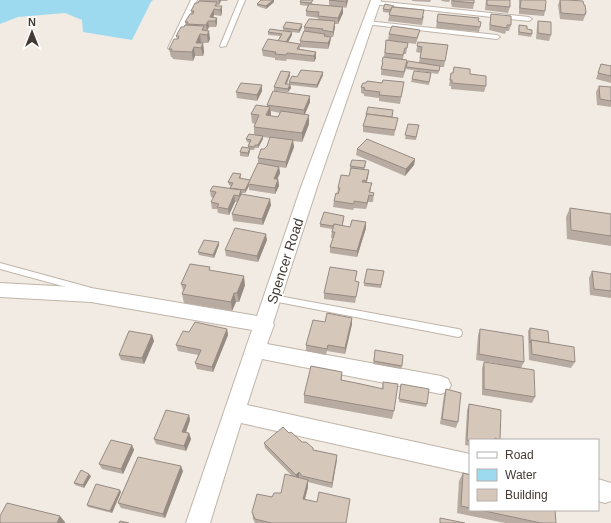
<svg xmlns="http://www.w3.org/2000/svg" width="611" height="523" font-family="Arial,sans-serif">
  <rect width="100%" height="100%" fill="#f1ebe3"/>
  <polygon fill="#9edaef" points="0,0 153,0 151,2 132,40 83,32 82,20 65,13 18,17 0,24"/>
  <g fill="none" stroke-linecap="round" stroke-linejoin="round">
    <defs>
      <g id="service">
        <polygon points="191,0 197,0 174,48 169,49 168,48"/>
        <polygon points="239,0 245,0 226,46 221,47 220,46"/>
        <polygon points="375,1 529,17 532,19 529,21 373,4 372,3"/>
        <polygon points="367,21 497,35 500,37 497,39 365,24 364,23"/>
        <polygon points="0,263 88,287 91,288 92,290 91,292 88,293 0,269"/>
        <polygon points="273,295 458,329 461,330 462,333 461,336 458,337 273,301 270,300 269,298 270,296"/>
      </g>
      <g id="minor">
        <polygon points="371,0 381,0 317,187 273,323 274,325 267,344 441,376 448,379 451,385 448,391 441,394 262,359 247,405 470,454 470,474 241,423 210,523 186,523 252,330 91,302 0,297 0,283 91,288 257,316 301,187"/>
        <polygon points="598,479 611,483 611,501 605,503 598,501"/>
      </g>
    </defs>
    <use href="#service" stroke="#c0b4a9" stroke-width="2"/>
    <use href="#minor" stroke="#c0b4a9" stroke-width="2"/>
    <use href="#service" fill="#fff" fill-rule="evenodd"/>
    <use href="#minor" fill="#fff" fill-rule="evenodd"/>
  </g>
  <g fill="#b8aba1" fill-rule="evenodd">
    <polygon points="199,0 228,0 227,1 221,1 219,5 217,5 217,6 222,12 221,16 214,15 213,17 217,18 217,23 216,27 209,27 207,31 210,39 208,43 201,43 203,43 204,52 203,56 195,56 193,61 173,59 172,57 171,57 169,49 177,39 176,36 186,25 185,22 192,14 191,11 198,3"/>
    <polygon points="329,0 348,0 346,8 343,7 343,13 338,24 335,24 335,27 333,37 331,37 330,43 328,49 300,47 300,41 304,32 304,27 318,19 318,18 306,16 306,11 308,6 300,5 300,2 313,3 312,4 329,6"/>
    <polygon points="412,0 431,0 430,2 412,1"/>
    <polygon points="442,0 450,0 449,2 441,1"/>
    <polygon points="451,0 474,0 474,3 473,9 452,7 451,3"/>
    <polygon points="486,0 510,0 510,7 508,13 485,10"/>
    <polygon points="519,0 545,0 545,11 544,16 519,14"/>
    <polygon points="560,0 568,0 584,5 586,13 583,21 560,19 558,5"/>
    <polygon points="274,2 266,9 257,6 257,4"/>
    <polygon points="394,6 394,7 424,16 422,25 388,21 390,13 383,12 383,9"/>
    <polygon points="438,14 478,21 480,27 479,32 436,28"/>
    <polygon points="491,14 511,25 509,31 506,31 505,34 489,30"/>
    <polygon points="538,21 551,35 549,41 536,39 537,27"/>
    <polygon points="519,25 532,34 531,37 518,35"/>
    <polygon points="302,27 299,33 292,32 292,35 288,42 300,44 300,49 316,52 316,58 314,62 287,59 286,61 275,60 275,58 263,56 262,50 278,41 280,36 268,35 268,32 283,30 283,28"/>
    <polygon points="420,30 416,44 408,43 406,54 404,54 403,59 407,64 419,62 421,53 416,52 418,42 448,45 444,67 440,67 438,74 406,69 403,78 381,75 382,62 384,57 386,40 388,40 389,34"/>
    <polygon points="601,64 611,66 611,83 596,79"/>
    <polygon points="454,67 470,74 486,86 484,92 451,89 451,86 449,86 450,79 451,73 453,73"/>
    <polygon points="290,72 290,75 287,84 289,84 289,82 297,77 323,72 323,75 317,88 290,85 291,88 288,92 274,91 274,87"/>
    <polygon points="431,73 429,85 411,82 412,79"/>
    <polygon points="262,85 262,91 257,101 237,98 236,92"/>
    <polygon points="599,86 611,87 611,107 597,105 596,92"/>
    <polygon points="361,87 403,88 400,104 379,101 379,98 364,96 364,94 361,93"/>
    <path d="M310,96V102L305,114L309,124L302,142L293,141L294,147L286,168L279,167L280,173L277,179H278L279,186L275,194L249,190V186L245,193H242V195L271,205L263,225L233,221L232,214L237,202H235L229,215L218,213L217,209H212L211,202L214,198L211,197L210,191L231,188V186L229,185L228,182L241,174V178L250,181L258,163V158L267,146L270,138L263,137V139L258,148H255L254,150H250V151L248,157L240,156V152L248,148V146L250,143L247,142L246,139L254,135V127L255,124L252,123L251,114L267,106V105ZM271,111L280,113L278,117L271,116Z"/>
    <polygon points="366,115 398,118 394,136 363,132 363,126"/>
    <polygon points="408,124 419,125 416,140 405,139"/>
    <polygon points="357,149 415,159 414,165 405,176 356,155"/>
    <polygon points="366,165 364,170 369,170 367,182 371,189 370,192 374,193 373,202 368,202 366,209 354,208 353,210 333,207 334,201 337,194 338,188 349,176 351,169 350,169 350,166"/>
    <polygon points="570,208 611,214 611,246 567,239 566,217"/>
    <polygon points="344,219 342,226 350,227 366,222 366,228 357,257 330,253 330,247 333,238 331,238 332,229 320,227 320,224"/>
    <polygon points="267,240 258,262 226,256 225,250"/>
    <polygon points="219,245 214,258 199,255 198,252"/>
    <polygon points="211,271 245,285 239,302 236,302 232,311 184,303 182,294 183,291 181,284"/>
    <polygon points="357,271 355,281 359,282 355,303 324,299 324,293"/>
    <polygon points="384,271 381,288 364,286 364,283"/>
    <polygon points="592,271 611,274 611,298 590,295 589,278"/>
    <polygon points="352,318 352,324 345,354 327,351 326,355 306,351 306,345 325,322"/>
    <polygon points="530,328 575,362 571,368 529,360 528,331"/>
    <polygon points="227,329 228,335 213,372 197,369 195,363 198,355 178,351 176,345 189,332"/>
    <polygon points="480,329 524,362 521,368 476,360 478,335"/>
    <polygon points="152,335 154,341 144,364 121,360 119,355"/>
    <polygon points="375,350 402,366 401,369 373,364"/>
    <polygon points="484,362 535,397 532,403 482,395 482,368"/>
    <polygon points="342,372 342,380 382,389 383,382 394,411 392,419 304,403 304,395"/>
    <polygon points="401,384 427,404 426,407 399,402"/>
    <polygon points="446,389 458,422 456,428 440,424 444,395"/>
    <polygon points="469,404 500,440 470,440 470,446 465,445 467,410"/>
    <polygon points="189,415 190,420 186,433 189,433 191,439 186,451 156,444 154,439"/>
    <polygon points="289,433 313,450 337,455 332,488 308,482 308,487 305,499 346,523 255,523 253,519 252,512 272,497 281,493 292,476 265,448 264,443"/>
    <polygon points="132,445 134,450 123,474 102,469 99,464"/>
    <polygon points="183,471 165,518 121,508 118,503"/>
    <polygon points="463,473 470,475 470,510 555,510 556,523 505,523 457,513 459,481"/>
    <polygon points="91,476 84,488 75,485 74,483"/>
    <polygon points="121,492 112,513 88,507 87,505"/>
  </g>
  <g fill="#968b83">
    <polygon points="219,0 221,0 219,5"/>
    <polygon points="273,0 274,0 274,2 266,9 266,6"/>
    <polygon points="347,0 348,0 346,8 346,2"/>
    <polygon points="222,6 222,12 221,16 220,10"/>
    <polygon points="343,7 343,13 338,24 338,18"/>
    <polygon points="214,9 214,15 212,21 210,17"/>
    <polygon points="217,18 217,23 216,27 215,21"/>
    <polygon points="208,21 209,27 207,31 206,25"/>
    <polygon points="335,21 335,27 333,37 333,32"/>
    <polygon points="302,24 302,27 299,33 299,30"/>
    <polygon points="209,31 210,39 208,43 207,35"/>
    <polygon points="292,32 292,35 286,46 286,43"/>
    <polygon points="200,34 201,43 199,48 196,43"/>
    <polygon points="331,37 330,43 328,49 328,43"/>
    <polygon points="203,43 204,52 203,56 201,48"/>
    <polygon points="194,47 195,56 193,61 192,52"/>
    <polygon points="316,52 316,58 314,62 314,56"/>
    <polygon points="290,72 290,75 285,87 285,84"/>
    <polygon points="323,72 323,75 317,88 317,85"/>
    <polygon points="290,84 291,88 288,92 288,89"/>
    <polygon points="262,85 262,91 257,101 257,95"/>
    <polygon points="310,96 310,102 304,116 304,110"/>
    <polygon points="270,107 271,116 267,124 266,115"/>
    <polygon points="309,115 309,124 302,142 302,133"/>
    <polygon points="263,136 263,139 258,148 258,145"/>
    <polygon points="293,140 294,147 286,168 286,162"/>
    <polygon points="250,148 250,151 248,157 248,153"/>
    <polygon points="415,159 414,165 405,176 406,169"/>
    <polygon points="279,167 280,173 275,185 274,179"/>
    <polygon points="369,170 368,177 365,187 366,181"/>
    <polygon points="278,179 279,186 275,194 275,188"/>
    <polygon points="250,180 248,184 249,186 245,193 245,190"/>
    <polygon points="241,190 242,196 239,202 239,196"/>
    <polygon points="234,195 235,202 229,215 228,209"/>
    <polygon points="369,195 368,202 366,209 367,203"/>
    <polygon points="270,199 271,205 263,225 262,219"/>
    <polygon points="366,222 366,228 357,257 357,251"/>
    <polygon points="266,234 267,240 258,262 257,256"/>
    <polygon points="219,242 219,245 214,258 213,255"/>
    <polygon points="244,276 245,285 239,302 237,293"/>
    <polygon points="234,293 236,302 232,311 231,302"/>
    <polygon points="352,318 352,324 345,354 345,348"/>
    <polygon points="227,329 228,335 213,372 212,367"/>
    <polygon points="152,335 154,341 144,364 142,358"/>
    <polygon points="189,415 190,420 184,437 182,432"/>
    <polygon points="189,433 191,439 186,451 184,446"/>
    <polygon points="132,445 134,450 123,474 121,469"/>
    <polygon points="337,455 337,460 332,488 332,483"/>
    <polygon points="181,466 183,471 165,518 163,514"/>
    <polygon points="299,472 299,477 296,480 296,475"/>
    <polygon points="89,474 91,476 84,488 83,485"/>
    <polygon points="308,480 308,487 303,506 303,499"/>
    <polygon points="120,490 121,492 112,513 110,511"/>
    <polygon points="60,516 65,522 65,523 57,523"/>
  </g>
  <g fill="#d6c7bb" stroke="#968b83">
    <polygon points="261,0 273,0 266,6 257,4"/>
    <polygon points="301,0 313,0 311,3 300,2"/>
    <polygon points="329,0 347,0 346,2"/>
    <polygon points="453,0 474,0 474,3 453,1"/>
    <polygon points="487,0 510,0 510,7 487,5"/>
    <polygon points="521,0 545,0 546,1 545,11 520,8"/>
    <polygon points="560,0 568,0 583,1 584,5 585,5 586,13 585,13 585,15 561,13"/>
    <polygon points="199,1 217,2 215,6 222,6 220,10 214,9 210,17 217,18 215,21 208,21 206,25 187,24 188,22 185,22 190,14 193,14 194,11 191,11 195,3 198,3"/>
    <polygon points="309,4 343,7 338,18 318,16 319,12 306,11"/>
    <polygon points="385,4 394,6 393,7 392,7 390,10 383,9"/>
    <polygon points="392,7 424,10 422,19 389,15"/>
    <polygon points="438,14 479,18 478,21 481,22 480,27 437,22"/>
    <polygon points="491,14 511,16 511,25 507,25 507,28 490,25"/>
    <polygon points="309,19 335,21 333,32 322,30 323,29 304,27"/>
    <polygon points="538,21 551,22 551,35 538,33"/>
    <polygon points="286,22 302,24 299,30 283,28"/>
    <polygon points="185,25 204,26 202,30 209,31 207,35 200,34 196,43 203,43 201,48 194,47 192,52 171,51 172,49 169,49 174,39 178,39 179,36 176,36 181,27 184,27"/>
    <polygon points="519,25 527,26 527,29 532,30 532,34 519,32"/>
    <polygon points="392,26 420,30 417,38 389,34"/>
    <polygon points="270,29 292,32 286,42 278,41 282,34 268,32"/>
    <polygon points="304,31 325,34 324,36 331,37 328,43 300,41"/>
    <polygon points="268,39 300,44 297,49 316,52 314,56 287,53 286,55 275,54 276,52 262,50"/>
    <polygon points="386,40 408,43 407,48 405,48 403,55 385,53"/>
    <polygon points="418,42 448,45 445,61 420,58 422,47 417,46"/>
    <polygon points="383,57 407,60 404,72 381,69 383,63 382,62"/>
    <polygon points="408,61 440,66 439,71 406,67"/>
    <polygon points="601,64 611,66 611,76 598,73"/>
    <polygon points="454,67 470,69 470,74 486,76 486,86 452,83 452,80 450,80 451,73 453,73"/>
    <polygon points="301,70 323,72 317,85 289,82 292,76 297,77"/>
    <polygon points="281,71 290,72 285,84 290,84 288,89 274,87"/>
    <polygon points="414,71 431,73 429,82 412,79"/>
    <polygon points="383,80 404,82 401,97 379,95 380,92 364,90 365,88 361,87 363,83 366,83 367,81 382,83"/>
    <polygon points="241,83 262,85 257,95 236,92"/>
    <polygon points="599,86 611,87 611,101 600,99"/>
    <polygon points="273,91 310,96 304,110 267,105"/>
    <polygon points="256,105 270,107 266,115 278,117 281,111 309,115 302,133 254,127 259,115 251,114"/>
    <polygon points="368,107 393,110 392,117 367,114 366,115"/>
    <polygon points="367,114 398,118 395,130 363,126"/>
    <polygon points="408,124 419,125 416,137 405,135"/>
    <polygon points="249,134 263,136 258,145 255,145 254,147 248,146 251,140 246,139"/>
    <polygon points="270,137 293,140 286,162 258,158 261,149 264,149 267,146"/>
    <polygon points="367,139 415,159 406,169 357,149"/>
    <polygon points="242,147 250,148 248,153 240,152"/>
    <polygon points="352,160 366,161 364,168 350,166"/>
    <polygon points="258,163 279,167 274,179 278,179 275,188 248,184"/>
    <polygon points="351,168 369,170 366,181 363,180 362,182 372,183 369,192 374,193 373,196 369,195 367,203 354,201 354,204 334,201 336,193 338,194 340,188 338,188 341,175 349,176"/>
    <polygon points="233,173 241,174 239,178 250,180 245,190 230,188 233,183 228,182"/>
    <polygon points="213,186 241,190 239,196 234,195 228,209 217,207 219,204 211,202 216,192 210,191"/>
    <polygon points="241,194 270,199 262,219 232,214"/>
    <polygon points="570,208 611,214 611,236 571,230"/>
    <polygon points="324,212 344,216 342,226 334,224 333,226 320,224"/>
    <polygon points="352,220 366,222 357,251 330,247 335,232 332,232 334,224 350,227"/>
    <polygon points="235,228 266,234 257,256 225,250"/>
    <polygon points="204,240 219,242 213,255 198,252"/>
    <polygon points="190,264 210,267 209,270 244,276 237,293 234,293 231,302 182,294 186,285 181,284"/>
    <polygon points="330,267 357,271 355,281 359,282 356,297 324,293"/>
    <polygon points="367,269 384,271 381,285 364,283"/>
    <polygon points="592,271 611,274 611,291 594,289"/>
    <polygon points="327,313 352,318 345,348 328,345 327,349 306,345 313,320 325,322"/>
    <polygon points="195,322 227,329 212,367 195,363 201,350 176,345 183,331 189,332"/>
    <polygon points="530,328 548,331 549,343 531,340 530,343"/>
    <polygon points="480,329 523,336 524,362 479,354"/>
    <polygon points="129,331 152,335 142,358 119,355"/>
    <polygon points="531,340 574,347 575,362 532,354"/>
    <polygon points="375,350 403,355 402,366 374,361"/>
    <polygon points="484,362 534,370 535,397 484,389"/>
    <polygon points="311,366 342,372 341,380 361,384 383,389 383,382 398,384 394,411 304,395"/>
    <polygon points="401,384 429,389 427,404 399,399"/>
    <polygon points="446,389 461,393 458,422 442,419"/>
    <polygon points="469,404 501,410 500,440 495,438 495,440 470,440 470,441 467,440"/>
    <polygon points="166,410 189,415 182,432 189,433 184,446 154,439"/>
    <polygon points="283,427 289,433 291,432 302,442 306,442 313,448 313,450 337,455 332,483 302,476 299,472 296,475 264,443"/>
    <polygon points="111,440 132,445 121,469 99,464"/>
    <polygon points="138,457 181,466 163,514 118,503"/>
    <polygon points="81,470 89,474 83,485 74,483"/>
    <polygon points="463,473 470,475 470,508 461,506"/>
    <polygon points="285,474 308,480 303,499 317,502 319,492 350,499 346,523 271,523 255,519 252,512 257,494 272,497 274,493 281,493"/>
    <polygon points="96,484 120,490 110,511 87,505"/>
    <polygon points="7,503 60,516 57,523 0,523 0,516"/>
    <polygon points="480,510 555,510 556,523 541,523"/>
    <polygon points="440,518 465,523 440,523"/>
    <polygon points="120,521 129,523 119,523"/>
  </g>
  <g text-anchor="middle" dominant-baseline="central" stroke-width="3.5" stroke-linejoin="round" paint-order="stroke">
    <g font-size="14" fill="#433a33" stroke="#fff">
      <text transform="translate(285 261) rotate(-72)">Spencer Road</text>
    </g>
  </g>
  <rect x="469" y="439" width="130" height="72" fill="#ffffff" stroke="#b4b0ad"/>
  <rect x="477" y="452" width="20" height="6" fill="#ffffff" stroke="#b4b0ad"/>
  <text x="505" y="459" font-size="12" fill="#433a33">Road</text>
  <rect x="477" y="469" width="20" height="12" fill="#9edaef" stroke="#b4b0ad"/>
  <text x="505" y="479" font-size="12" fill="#433a33">Water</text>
  <rect x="477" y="489" width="20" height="12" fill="#d6c7bb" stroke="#b4b0ad"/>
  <text x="505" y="499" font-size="12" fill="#433a33">Building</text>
  <g transform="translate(32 32)" stroke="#ffffff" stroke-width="3" paint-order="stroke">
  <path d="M0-3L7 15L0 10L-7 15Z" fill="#433a33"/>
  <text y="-6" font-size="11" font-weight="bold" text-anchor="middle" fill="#433a33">N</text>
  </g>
</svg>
